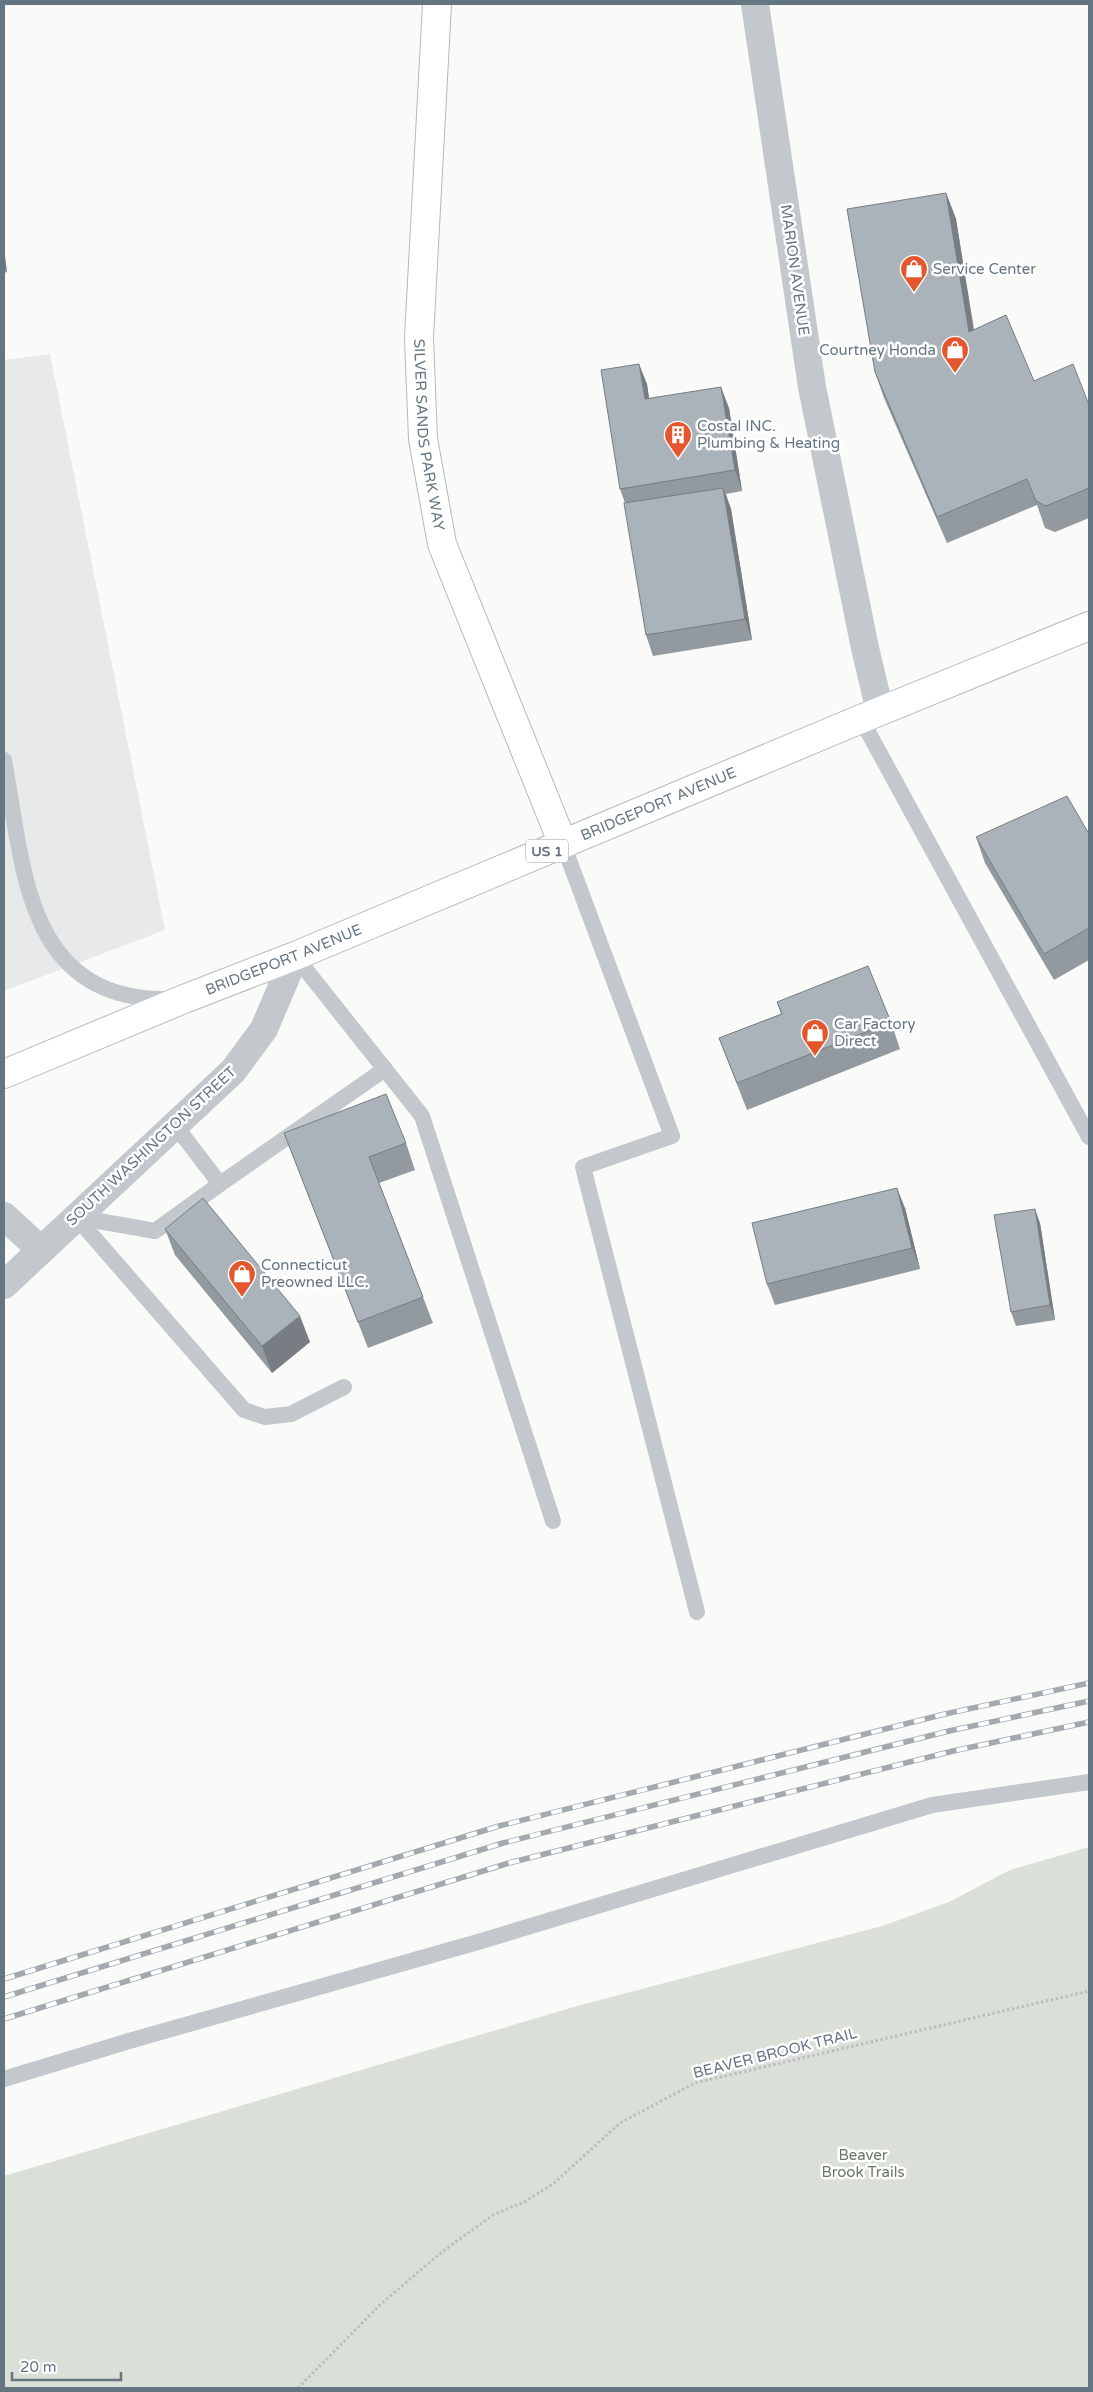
<svg xmlns="http://www.w3.org/2000/svg" width="1093" height="2392" font-family="'Varela Round',sans-serif">
  <rect width="100%" height="100%" fill="#fafaf8"/>
  <polygon fill="#e8e9e9" points="50,354 165,930 4,991 4,360"/>
  <polygon fill="#dadfd7" points="1089,1847 1089,2388 4,2388 4,2176 577,2006 882,1926 949,1902 1010,1870"/>
  <g fill="none" stroke-linecap="round" stroke-linejoin="round">
    <defs>
      <g id="secondary">
        <path id="s1" d="M437,4L419,338L423,439L442,544L563,844"/>
      </g>
      <g id="primary">
        <path id="s2" d="M4,1074L184,999L295,956L861,719L1089,626"/>
      </g>
    </defs>
    <use href="#secondary" stroke="#b3babf" stroke-width="30"/>
    <use href="#primary" stroke="#b5babe" stroke-width="30"/>
    <polyline stroke="#bbbfc2" stroke-width="3" stroke-dasharray="2.5 2.5" stroke-linecap="butt" points="298,2388 382,2303 442,2252 493,2215 526,2201 553,2184 620,2123 695,2083 1089,1991"/>
    <g stroke="#c3c8cc" stroke-width="16">
      <polyline points="861,719 1089,1137"/>
      <path d="M4,760C24,868 25,1003 172,999"/>
      <polyline points="563,844 672,1136 583,1167 697,1612"/>
      <polyline points="295,956 422,1116 553,1521"/>
      <polyline points="175,1125 220,1184 385,1069"/>
      <polyline points="76,1217 244,1410 265,1417 291,1414 344,1387"/>
      <polyline points="76,1217 155,1231 220,1184"/>
      <polyline points="4,2079 129,2041 478,1942 932,1805 1089,1782"/>
    </g>
    <g stroke="#c3c8cc" stroke-width="28">
      <polyline points="755,4 812,387 865,648 880,711"/>
      <polyline points="4,1216 41,1250"/>
      <polyline points="4,1285 233,1071 264,1029 295,956"/>
    </g>
    <use href="#secondary" stroke="#fff" stroke-width="28"/>
    <use href="#primary" stroke="#fff" stroke-width="28"/>
    <defs>
      <g id="rail">
        <polyline points="4,1979 499,1826 945,1714 1089,1683"/>
        <polyline points="4,1997 503,1843 949,1731 1089,1701"/>
        <polyline points="4,2019 509,1863 953,1751 1089,1722"/>
      </g>
    </defs>
    <use href="#rail" stroke="#a2aab0" stroke-width="5.5"/>
    <use href="#rail" stroke="#fff" stroke-width="4" stroke-dasharray="11" stroke-linecap="butt"/>
  </g>
  <g fill="#929a9f">
    <polygon points="946,193 956,219 974,329 1034,381 1089,405 1089,518 1055,532 1045,528 1037,505 947,543 884,398 875,372"/>
    <polygon points="4,250 7,272 4,273"/>
    <polygon points="647,384 649,399 729,408 742,491 726,494 731,509 752,640 653,656 646,635 625,503 620,489"/>
    <polygon points="1089,834 1089,960 1054,980 985,863 976,837"/>
    <polygon points="777,1002 891,1022 900,1049 747,1110 719,1038 781,1014"/>
    <polygon points="284,1133 406,1143 415,1170 379,1183 433,1323 368,1348"/>
    <polygon points="905,1208 920,1269 775,1305 767,1284"/>
    <polygon points="1040,1223 1055,1320 1016,1326 1011,1312"/>
    <polygon points="165,1229 310,1342 272,1373 175,1255"/>
  </g>
  <g fill="#777d82">
    <polygon points="946,193 956,219 978,358 969,332"/>
    <polygon points="4,250 7,272 4,263"/>
    <polygon points="639,364 647,384 652,420 645,399"/>
    <polygon points="721,387 729,408 742,491 735,470"/>
    <polygon points="723,488 731,509 752,640 745,619"/>
    <polygon points="897,1188 905,1208 920,1269 912,1248"/>
    <polygon points="1035,1209 1040,1223 1055,1320 1050,1305"/>
    <polygon points="300,1316 310,1342 272,1373 262,1346"/>
  </g>
  <g fill="#aab3b9" stroke="#777d82">
    <polygon points="946,193 969,332 1006,315 1034,381 1073,364 1089,405 1089,488 1046,506 1036,501 1027,479 937,517 875,372 847,209"/>
    <polygon points="639,364 645,399 721,387 735,470 620,489 601,370"/>
    <polygon points="723,488 745,619 646,635 624,503"/>
    <polygon points="1067,796 1089,834 1089,928 1044,954 976,837"/>
    <polygon points="868,966 891,1022 737,1083 719,1038 782,1014 777,1002"/>
    <polygon points="386,1094 406,1143 369,1157 423,1297 358,1322 284,1133"/>
    <polygon points="897,1188 912,1248 767,1284 752,1223"/>
    <polygon points="203,1198 300,1316 262,1346 165,1229"/>
    <polygon points="1035,1209 1050,1305 1011,1312 994,1215"/>
  </g>
  <defs>
    <symbol id="shop-pin" viewBox="-11 -11 22 30"><path d="M0 17L-7.5 6A9.5 9.5 0 1 1 7.5 6Z" fill="#e4572e" stroke="#fff"/><path d="M-5-2.5h2.3a2.7 3.5 0 0 1 5.4 0H5L5.5 6h-11ZM-1.5-2.5h3a1.5 2.3 0 0 0-3 0Z" fill="#fff"/></symbol>
    <symbol id="building-pin" viewBox="-11 -11 22 30"><path d="M0 17L-7.5 6A9.5 9.5 0 1 1 7.5 6Z" fill="#e4572e" stroke="#fff"/><path d="M-4-6H4V6H1V3H-1V6H-4ZM-2.5-4.3h1.7v1.8h-1.7ZM.8-4.3h1.7v1.8H.8ZM-2.5-1h1.7V.8h-1.7ZM.8-1h1.7V.8H.8Z" fill="#fff"/></symbol>
  </defs>
  <g fill-rule="evenodd">
    <use href="#shop-pin" x="898" y="253" width="32" height="43"/>
    <use href="#shop-pin" x="939" y="334" width="32" height="43"/>
    <use href="#building-pin" x="662" y="419" width="32" height="43"/>
    <use href="#shop-pin" x="799" y="1017" width="32" height="43"/>
    <use href="#shop-pin" x="226" y="1258" width="32" height="43"/>
  </g>
  <g text-anchor="middle" dominant-baseline="central" stroke-width="5" stroke-linejoin="round" paint-order="stroke">
    <rect fill="#fff" stroke="#939fa8" stroke-width="1" x="526" y="839.5" width="42" height="23" rx="4"/>
    <g font-size="14" font-weight="bold" fill="#657683">
      <text x="547" y="851">US 1</text>
    </g>
    <g font-size="15" fill="#657683" stroke="#fff" text-anchor="start">
      <text x="933" y="269">Service Center</text>
      <text x="936" y="350" text-anchor="end">Courtney Honda</text>
      <text x="697" y="426">Costal INC.<tspan x="697" dy="17">Plumbing &amp; Heating</tspan></text>
      <text x="834" y="1024">Car Factory<tspan x="834" dy="17">Direct</tspan></text>
      <text x="261" y="1265">Connecticut<tspan x="261" dy="17">Preowned LLC.</tspan></text>
    </g>
    <g font-size="15" fill="#657683" stroke="#fff">
      <text transform="translate(795 270) rotate(82)">MARION AVENUE</text>
      <text stroke="none"><textPath href="#s1" startOffset="432">SILVER SANDS PARK WAY</textPath></text>
      <text stroke="none"><textPath href="#s2" startOffset="708">BRIDGEPORT AVENUE</textPath></text>
      <text stroke="none"><textPath href="#s2" startOffset="302">BRIDGEPORT AVENUE</textPath></text>
      <text transform="translate(151 1146) rotate(-43)">SOUTH WASHINGTON STREET</text>
      <text transform="translate(775 2053) rotate(-14)">BEAVER BROOK TRAIL</text>
    </g>
    <g font-size="15" fill="#687a64" stroke="#fff">
      <text x="863" y="2155">Beaver<tspan x="863" dy="17">Brook Trails</tspan></text>
    </g>
  </g>
  <rect width="1093" height="2392" fill="none" stroke="#657683" stroke-width="10"/>
  <path d="M12 2372v8h109v-8" fill="none" stroke="#657683" stroke-width="2.5"/>
  <text x="20" y="2372" font-size="15" fill="#657683" stroke="#ffffff" stroke-width="4" paint-order="stroke">20 m</text>
</svg>
